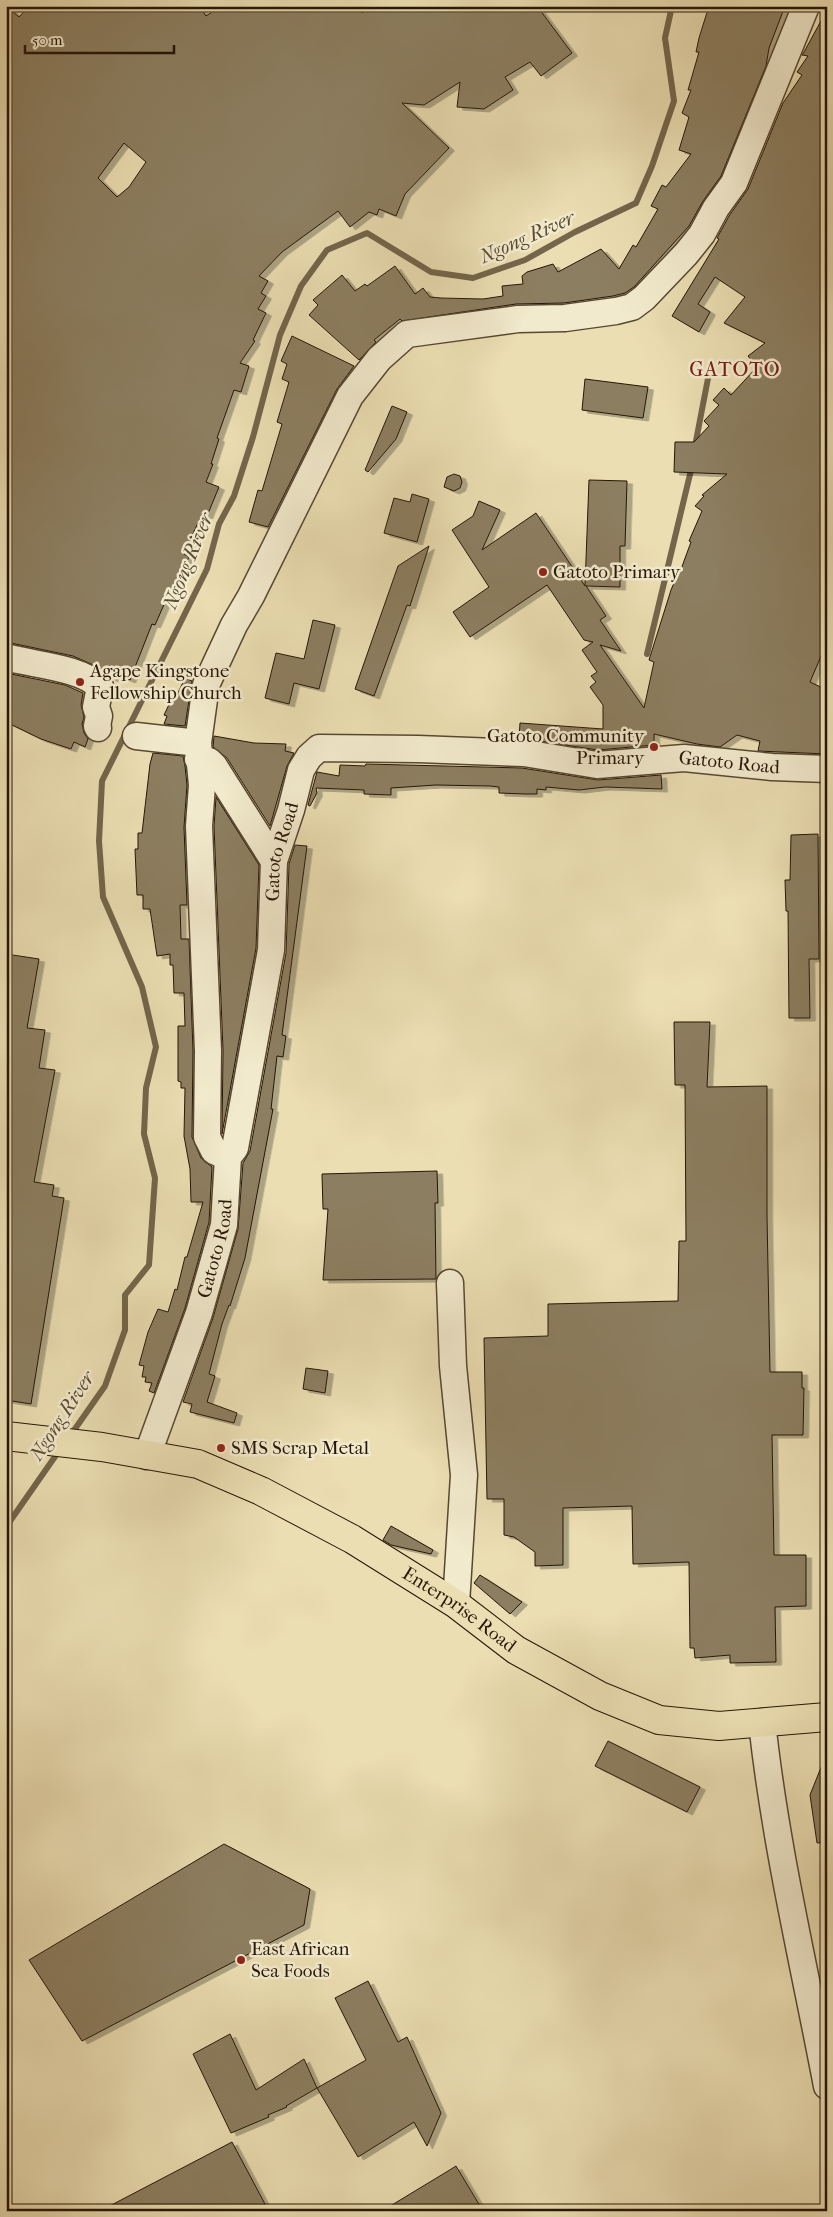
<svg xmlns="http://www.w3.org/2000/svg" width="833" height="2217" font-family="'IM FELL French Canon',serif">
  <defs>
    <filter id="shadow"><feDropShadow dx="5.5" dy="3" stdDeviation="0" flood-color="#0004"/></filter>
  </defs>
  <rect width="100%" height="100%" fill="#ebdeb2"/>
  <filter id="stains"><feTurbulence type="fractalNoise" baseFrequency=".004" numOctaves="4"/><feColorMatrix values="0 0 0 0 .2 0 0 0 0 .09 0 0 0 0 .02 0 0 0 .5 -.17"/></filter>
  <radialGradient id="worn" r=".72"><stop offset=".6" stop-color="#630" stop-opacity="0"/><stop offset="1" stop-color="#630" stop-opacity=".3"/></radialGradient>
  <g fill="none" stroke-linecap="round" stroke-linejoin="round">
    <g stroke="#74654b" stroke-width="6">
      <polyline points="695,446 710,368"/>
      <polyline points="647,654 692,466"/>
      <polyline points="70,1436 105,1386 125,1330 125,1295 149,1265 155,1178 144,1134 146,1088 156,1047 142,987 103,897 99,841 102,781 207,569 219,524 234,496 253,437 280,335 301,286 327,250 367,233 431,272 473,278 525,260 575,232 636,203 652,166 674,101 665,38 672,6"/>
      <polyline points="6,1527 61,1448"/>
    </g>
  </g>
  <g fill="#8c7e60" stroke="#261607" fill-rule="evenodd" filter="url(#shadow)">
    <path d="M6,6L19,17L29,6H199L206,16L221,6H357L362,13L371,6H537L572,53L541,76L530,62L505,77L513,90L484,109L457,107L460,82L424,105L402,103L449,148L405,194L396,216L379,209L377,215L369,212L350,227L338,211L282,252L259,276L268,281L261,293L266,296L258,309L266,313L253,340L255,341L240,363L249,366L241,392L234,390L217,438L219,439L211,464H213L206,482L219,487L207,516L202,514L184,554L189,557L172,592L170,591L155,625L152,624L130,680L115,674L112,679L98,667L73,656L6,642ZM124,143L146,162L129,187L117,197L98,178Z"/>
    <polygon points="709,6 785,6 769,48 766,66 721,176 703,201 689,226 634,287 625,293 613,296 564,303 516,304 402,321 400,319 374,340 376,342 359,360 309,315 318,305 313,300 342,275 355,291 365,284 367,286 395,266 415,294 423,288 430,297 441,298 483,299 503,296 502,286 523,284 522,276 527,272 553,264 558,272 601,249 619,269 633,245 636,247 658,209 651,206 662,185 666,187 691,154 679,150 689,117 682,113 691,90 688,90 699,52 696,52 699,38"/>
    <polygon points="827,10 827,642 810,682 827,690 827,754 758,751 760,741 737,735 720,747 697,744 654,734 654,745 598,750 519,738 520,723 603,729 603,705 590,687 596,682 591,676 597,672 582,650 593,642 584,640 547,585 470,637 453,612 489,587 452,530 473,516 479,501 500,510 482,550 536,513 585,586 589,480 627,481 625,546 620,546 620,587 586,586 606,616 600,620 621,651 600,645 644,708 654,662 649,660 671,590 679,571 680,572 691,542 689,541 702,511 695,506 704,496 702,495 727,474 674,472 675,442 694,442 709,426 704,421 719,405 713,400 724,388 731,395 757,367 748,356 765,343 724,323 745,297 715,277 698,304 710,312 699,332 672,316 719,239 717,238 729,216 748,189 783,103 802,75 797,72 808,56 802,55 804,52"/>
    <polygon points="292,336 354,366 337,389 268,527 249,522 258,490 262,491 282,424 277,422 289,382 282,379 287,364 281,361"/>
    <polygon points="585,379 648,387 643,418 582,410"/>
    <polygon points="392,406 407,412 396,439 368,472 365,470"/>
    <polygon points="454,474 460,476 462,482 460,488 454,491 444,487 447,477"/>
    <polygon points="412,494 429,499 417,542 384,533 394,498 410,502"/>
    <polygon points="429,546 410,606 407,605 374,696 355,689 398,566"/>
    <polygon points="313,620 335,625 319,689 294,683 289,704 265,698 276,653 304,659"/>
    <polygon points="6,673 65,685 83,693 81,705 84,717 82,724 84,733 88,739 85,747 74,742 71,749 41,739 6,722"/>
    <polygon points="185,678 192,681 185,726 164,724 167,716 164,715 174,694 177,695"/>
    <polygon points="214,736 254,743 286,744 285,751 294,753 287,766 270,826 227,758 213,747"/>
    <polygon points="153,753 183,756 185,766 187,785 184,827 187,905 180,905 181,939 189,939 193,1051 192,1137 201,1158 212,1167 209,1222 185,1308 154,1393 149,1391 152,1383 145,1382 146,1377 142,1377 144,1366 139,1365 148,1332 158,1309 168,1312 175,1289 177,1290 185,1257 187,1257 203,1202 191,1202 190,1169 184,1136 185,1088 181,1088 181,1082 178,1081 178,1026 185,1026 184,993 174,993 173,965 170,965 170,954 157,956 150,909 143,909 143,895 137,895 135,849 138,849 138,833 142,833 150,764"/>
    <polygon points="366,764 522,768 598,780 661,775 662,789 605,787 579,790 546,787 546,790 537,789 537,794 525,794 499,793 499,787 490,786 436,785 391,788 391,795 364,794 364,790 316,788 317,793 310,806 308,805 317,772 339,776 340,765 365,766"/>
    <polygon points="216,797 259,865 256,948 222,1134 223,1050 214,826"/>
    <polygon points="818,834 819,959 809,959 810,1018 789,1018 788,911 786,911 785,880 790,880 791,835"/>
    <polygon points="295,845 307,846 282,1035 286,1036 283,1057 277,1056 271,1109 273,1109 245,1258 230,1306 229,1305 222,1324 209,1374 215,1376 207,1402 237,1413 234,1423 190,1412 192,1404 183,1402 213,1318 238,1229 243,1163 250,1151 286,953 289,864"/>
    <polygon points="6,954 39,959 27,1028 45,1030 39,1068 55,1070 34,1182 54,1185 52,1196 64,1198 31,1404 6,1400"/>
    <polygon points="674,1022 710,1022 707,1087 767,1086 767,1216 770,1372 802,1372 802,1388 804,1388 803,1435 772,1435 774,1555 806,1555 806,1606 775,1607 776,1662 730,1663 730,1655 695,1658 694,1648 690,1648 689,1562 633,1564 632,1506 563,1508 563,1565 535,1566 535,1552 514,1537 504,1535 504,1499 487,1499 484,1338 548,1336 548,1304 678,1301 679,1241 686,1241 685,1085 675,1085"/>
    <polygon points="437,1171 438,1203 435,1203 436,1279 323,1280 328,1209 323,1209 322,1174"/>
    <polygon points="306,1368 328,1371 325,1393 303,1389"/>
    <polygon points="391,1526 433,1550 431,1554 391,1545 383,1540"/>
    <polygon points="480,1575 522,1602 510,1614 474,1583"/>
    <polygon points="608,1741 700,1787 687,1812 595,1766"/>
    <polygon points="826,1755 827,1842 817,1843 810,1795"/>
    <polygon points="224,1844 310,1889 304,1925 82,2041 29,1960"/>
    <polygon points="368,1981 398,2042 407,2037 441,2113 427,2146 414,2122 358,2157 317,2088 366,2060 335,1998"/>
    <polygon points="230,2034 256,2090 304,2059 317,2088 286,2106 287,2107 268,2115 269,2117 231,2133 193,2054"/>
    <polygon points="232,2142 265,2204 253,2211 100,2211"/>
    <polygon points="456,2166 483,2211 382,2211 448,2171"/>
  </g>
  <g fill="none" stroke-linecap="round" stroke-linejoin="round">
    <defs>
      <g id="minor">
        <path d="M6,657C33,665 81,667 100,687L96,707L99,716L97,726L98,728"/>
        <polyline points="136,736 198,743"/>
        <polyline points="198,759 209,761 214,766 274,861"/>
        <polyline points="228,1157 214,1151 207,1137 208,1051 199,826 202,785 198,743 206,685 234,625 251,596 350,396 379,359 407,334 518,319 565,318 616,311 632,307 644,298 686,254 702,234 716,208 734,183 806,6"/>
        <polyline points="450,1283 453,1366 464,1475 456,1604"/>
        <path id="s1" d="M147,1456L199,1313L224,1225L228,1157L235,1148L271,950L274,861L291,810L301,770L309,757L319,748L418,749L524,753L597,765L684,758L772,767L827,769"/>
        <path d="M762,1722C775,1844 804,1965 827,2086"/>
      </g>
      <g id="major">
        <path id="s2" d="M6,1436L102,1447L198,1464L261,1491L352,1539L456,1604L516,1650L600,1696L659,1720L719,1726L827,1717"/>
      </g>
    </defs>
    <use href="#minor" stroke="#574832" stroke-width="29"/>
    <use href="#major" stroke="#261607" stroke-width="30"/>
    <use href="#minor" stroke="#f2eacd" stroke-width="26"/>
    <use href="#major" stroke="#ebdeb2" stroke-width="28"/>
  </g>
  <g fill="#8f2418" stroke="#f2eacd" stroke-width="2">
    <circle cx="543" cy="572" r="5"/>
    <circle cx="80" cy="682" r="5"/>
    <circle cx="654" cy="747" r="5"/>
    <circle cx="221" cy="1448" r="5"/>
    <circle cx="241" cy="1960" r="5"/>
  </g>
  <g text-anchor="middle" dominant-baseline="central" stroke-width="5" stroke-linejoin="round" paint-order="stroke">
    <g font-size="19" fill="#261607" stroke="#f2eacd" text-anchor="start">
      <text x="553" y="572">Gatoto Primary</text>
      <text x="90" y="671">Agape Kingstone<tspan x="90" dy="22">Fellowship Church</tspan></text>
      <text x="644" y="736" text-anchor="end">Gatoto Community<tspan x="644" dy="22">Primary</tspan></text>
      <text x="231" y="1448">SMS Scrap Metal</text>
      <text x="251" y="1949">East African<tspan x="251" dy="22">Sea Foods</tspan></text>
    </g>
    <g font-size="19" fill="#261607" stroke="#f2eacd">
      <text stroke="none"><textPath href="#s1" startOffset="1149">Gatoto Road</textPath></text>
      <text stroke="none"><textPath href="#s1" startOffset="624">Gatoto Road</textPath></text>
      <text stroke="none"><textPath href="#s1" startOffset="219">Gatoto Road</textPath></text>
      <text stroke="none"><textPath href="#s2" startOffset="494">Enterprise Road</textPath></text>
    </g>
    <g font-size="20" font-style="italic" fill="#5a4b34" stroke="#f2eacd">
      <text transform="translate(527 237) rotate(-24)">Ngong River</text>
      <text transform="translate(188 561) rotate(-68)">Ngong River</text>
      <text transform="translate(62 1416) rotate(-57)">Ngong River</text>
    </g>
    <g font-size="20" letter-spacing="1" fill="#7a1f14" stroke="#f2eacd">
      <text x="735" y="369">GATOTO</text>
    </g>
  </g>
  <rect width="833" height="2217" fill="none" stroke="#ebdeb2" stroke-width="25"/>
  <rect x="8" y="8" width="818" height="2202" fill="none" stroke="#261607" stroke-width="2.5"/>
  <rect x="12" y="12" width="808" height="2192" fill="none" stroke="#261607"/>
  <path d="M25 45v8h149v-8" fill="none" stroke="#261607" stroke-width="2.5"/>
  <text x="32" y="45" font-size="15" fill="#261607" stroke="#f2eacd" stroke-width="4" paint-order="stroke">50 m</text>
  <rect width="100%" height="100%" filter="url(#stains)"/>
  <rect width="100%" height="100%" fill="url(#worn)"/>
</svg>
